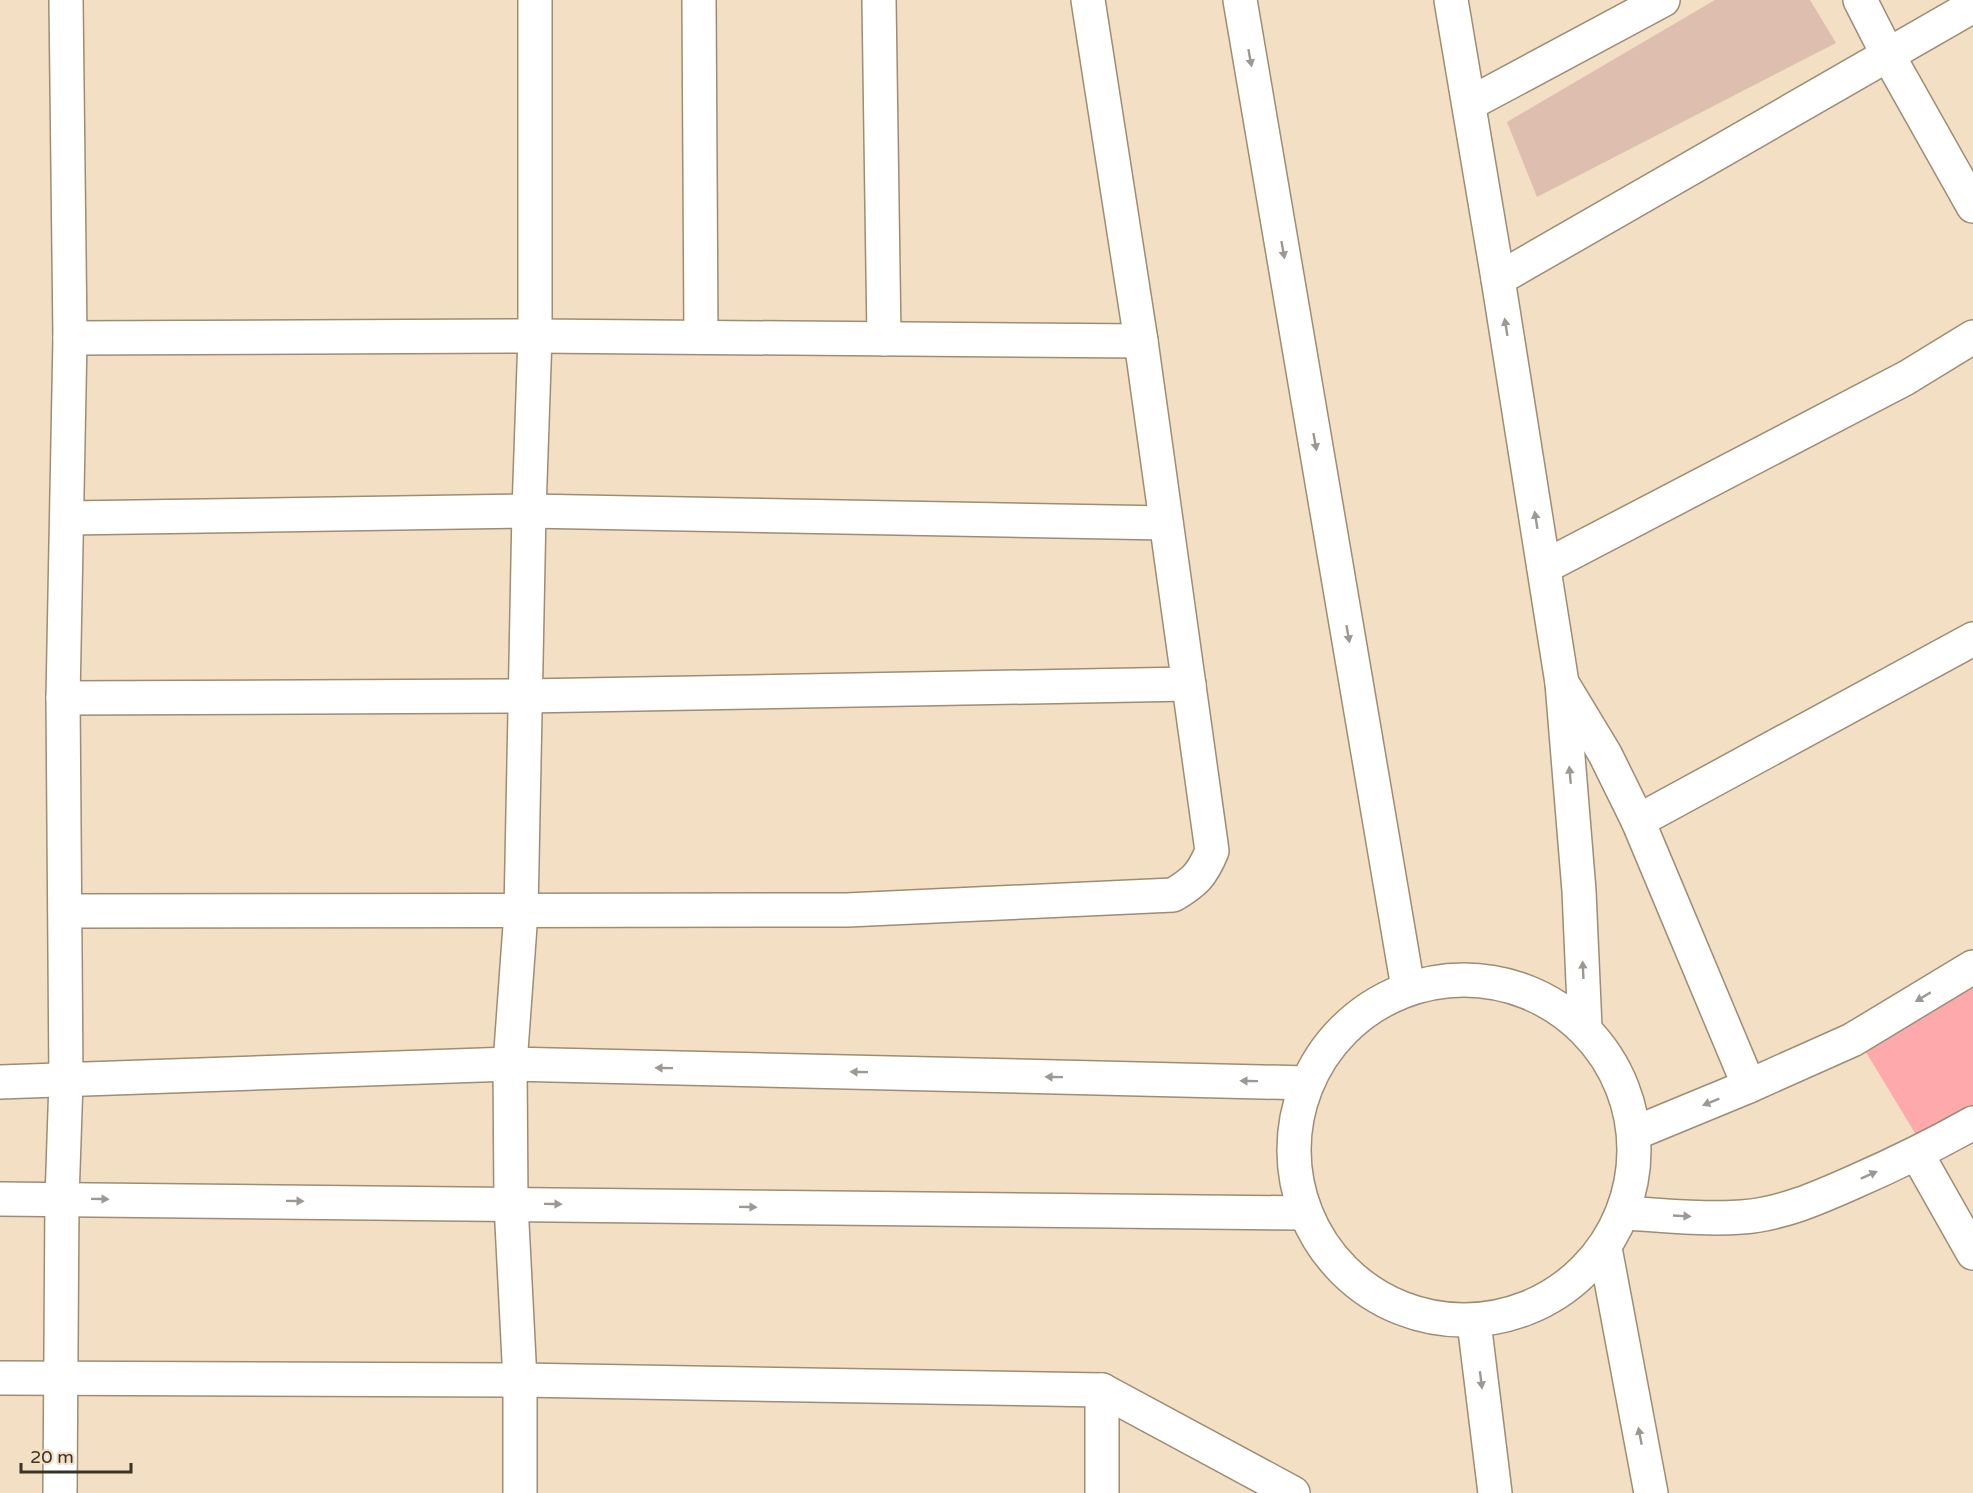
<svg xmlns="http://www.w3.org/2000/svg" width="1973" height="1493" font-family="'Varela Round',sans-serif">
  <rect width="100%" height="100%" fill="#f3dfc4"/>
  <polygon fill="#feaaad" points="1973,975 1973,1115 1921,1143 1858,1039"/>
  <polygon fill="#debeaf" points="1715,0 1810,0 1836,43 1537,197 1507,122"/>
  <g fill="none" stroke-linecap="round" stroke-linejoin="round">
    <defs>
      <g id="minor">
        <polyline points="699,0 701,337"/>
        <polyline points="879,0 884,339"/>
        <polyline points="1860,0 1888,55 1973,206"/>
        <polyline points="1469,104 1663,0"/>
        <polyline points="1498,279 1973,6"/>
        <polyline points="70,338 535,336 1141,341"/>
        <polyline points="67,518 529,511 1166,523"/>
        <polyline points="1544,567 1906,378 1973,337"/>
        <polyline points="1562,683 1605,754 1638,821 1749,1086"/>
        <polyline points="63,698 526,696 1189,684"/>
        <polyline points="1638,821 1973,639"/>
        <path d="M65,911L847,910L1173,895C1195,882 1202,875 1212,851L1141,341L1088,0"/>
        <polyline points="0,1082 510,1064 1307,1083"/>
        <polyline points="1917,1154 1973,1253"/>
        <polyline points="0,1199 1305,1213"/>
        <polyline points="0,1378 520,1380 1102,1390 1293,1493"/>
        <polyline points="1102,1390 1102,1493"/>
        <polyline points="60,1493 62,1199 66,1081 63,698 70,338 66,0"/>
        <polyline points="520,1493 520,1380 511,1204 510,1064 521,912 529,511 535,336 535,0"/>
      </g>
      <g id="tertiary">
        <polyline points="1240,0 1408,988"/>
        <polyline points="1451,0 1498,279 1562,683 1579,891 1585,1028"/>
        <circle cx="1464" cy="1150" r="170"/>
        <polyline points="1635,1133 1749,1086 1852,1040 1973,967"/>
        <path d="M1623,1213C1663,1215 1703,1220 1742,1217C1782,1214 1818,1198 1854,1182C1895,1164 1934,1145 1973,1123"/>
        <polyline points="1605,1248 1651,1493"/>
        <polyline points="1474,1322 1495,1493"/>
      </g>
    </defs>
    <use href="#minor" stroke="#9e8c73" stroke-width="36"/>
    <use href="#tertiary" stroke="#9e8c73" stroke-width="36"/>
    <use href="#minor" stroke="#fff" stroke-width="33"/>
    <use href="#tertiary" stroke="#fff" stroke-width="33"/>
  </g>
  <defs><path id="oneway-solid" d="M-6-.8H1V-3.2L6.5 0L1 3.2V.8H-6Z" transform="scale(1.5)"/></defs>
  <g fill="#9c9893">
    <use href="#oneway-solid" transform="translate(1250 58) rotate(80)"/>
    <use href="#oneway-solid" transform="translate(1283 250) rotate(80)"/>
    <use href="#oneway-solid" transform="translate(1506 327) rotate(-99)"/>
    <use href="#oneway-solid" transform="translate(1315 442) rotate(80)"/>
    <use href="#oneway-solid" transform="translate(1536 520) rotate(-99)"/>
    <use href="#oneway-solid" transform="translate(1348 634) rotate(80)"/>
    <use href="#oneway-solid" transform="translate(1570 775) rotate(-95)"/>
    <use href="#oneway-solid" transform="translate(1583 970) rotate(-93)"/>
    <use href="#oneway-solid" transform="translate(1923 997) rotate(149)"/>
    <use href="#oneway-solid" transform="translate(664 1068) rotate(-179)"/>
    <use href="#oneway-solid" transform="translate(859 1072) rotate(-179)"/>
    <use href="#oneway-solid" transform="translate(1054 1077) rotate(-179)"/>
    <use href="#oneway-solid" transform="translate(1249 1081) rotate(-179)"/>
    <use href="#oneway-solid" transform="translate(1711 1102) rotate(158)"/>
    <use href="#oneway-solid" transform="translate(1869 1175) rotate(-24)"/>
    <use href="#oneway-solid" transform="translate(100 1199) rotate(1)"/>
    <use href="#oneway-solid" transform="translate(295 1201) rotate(1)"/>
    <use href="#oneway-solid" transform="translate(553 1204) rotate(1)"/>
    <use href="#oneway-solid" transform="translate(748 1207) rotate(1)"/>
    <use href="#oneway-solid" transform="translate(1682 1216) rotate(3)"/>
    <use href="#oneway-solid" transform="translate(1481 1380) rotate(83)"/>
    <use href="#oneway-solid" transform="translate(1640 1436) rotate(-101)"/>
  </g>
  <path d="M21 1463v9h110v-9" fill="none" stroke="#393227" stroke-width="3"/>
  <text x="30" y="1463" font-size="18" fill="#393227" stroke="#f3dfc4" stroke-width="4.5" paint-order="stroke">20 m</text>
</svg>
